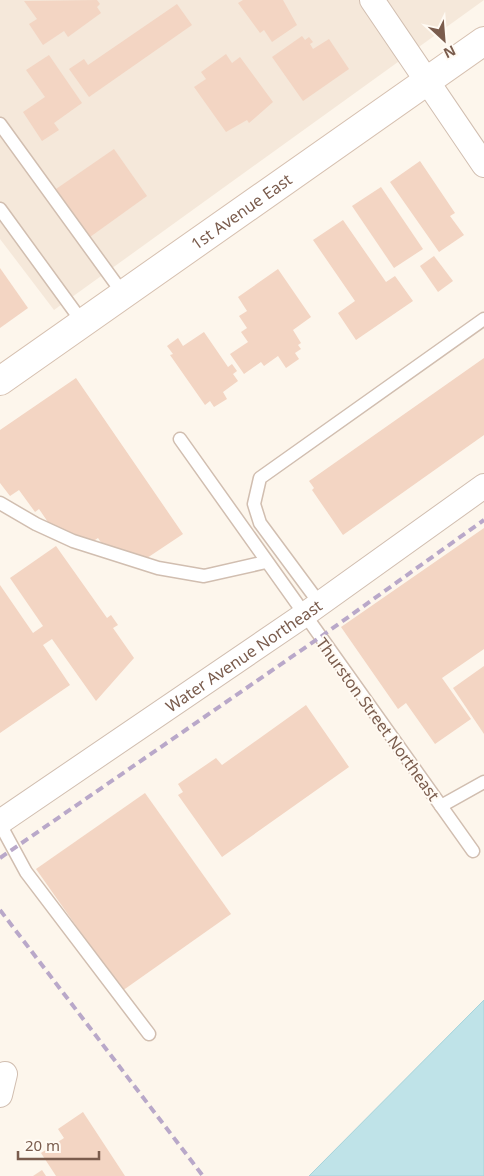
<svg xmlns="http://www.w3.org/2000/svg" width="484" height="1176" font-family="'Noto Sans',sans-serif">
  <rect width="100%" height="100%" fill="#fdf6ec"/>
  <polygon fill="#f5e8da" points="0,0 484,0 54,310 0,239"/>
  <polygon fill="#bfe3e8" stroke="#a5d3da" points="484,1000 484,1176 309,1176"/>
  <g fill="#f3d5c3">
    <polygon points="97,0 100,4 97,7 101,13 68,37 64,31 43,45 29,24 37,19 24,1"/>
    <polygon points="243,0 283,0 297,25 272,42 264,30 260,33 238,3"/>
    <polygon points="177,4 192,25 89,97 69,69 84,59 88,65"/>
    <polygon points="302,36 305,40 309,37 313,42 310,44 313,49 329,39 349,69 303,101 272,57"/>
    <polygon points="226,54 232,63 240,57 273,102 249,123 247,120 226,132 194,87 206,79 201,72"/>
    <polygon points="49,55 82,103 54,123 59,130 42,141 23,112 45,97 26,70"/>
    <polygon points="114,149 147,196 90,237 56,189"/>
    <polygon points="420,161 455,213 450,216 464,235 439,252 390,182"/>
    <polygon points="381,187 423,249 394,268 352,206"/>
    <polygon points="343,220 386,282 395,276 413,301 356,340 338,313 355,301 313,240"/>
    <polygon points="434,256 453,281 438,292 420,266"/>
    <polygon points="0,268 28,308 0,328"/>
    <polygon points="278,269 311,317 293,330 301,343 298,345 301,349 295,353 299,359 286,368 278,356 264,366 261,362 244,374 230,354 248,342 241,332 247,328 239,316 247,311 238,297"/>
    <polygon points="204,332 228,367 232,364 237,371 233,374 238,381 223,392 227,399 214,407 210,401 205,405 170,355 173,354 167,346 178,338 183,346"/>
    <polygon points="484,358 484,435 343,535 312,490 314,488 309,481"/>
    <polygon points="76,378 183,534 147,558 106,550 98,538 89,544 52,528 39,509 35,512 19,490 10,496 0,483 0,430"/>
    <polygon points="484,528 484,649 442,678 471,719 435,744 406,703 398,709 341,627"/>
    <polygon points="56,546 107,618 111,615 118,625 113,628 134,658 96,701 52,639 43,645 70,685 0,733 0,585 33,633 43,626 10,578"/>
    <polygon points="484,666 484,734 453,688"/>
    <polygon points="306,705 349,767 222,857 178,795 183,792 178,784 216,758 222,765"/>
    <polygon points="145,793 231,914 122,991 36,869"/>
    <polygon points="83,1112 125,1176 56,1176 41,1153 64,1138 58,1129"/>
    <polygon points="42,1170 46,1176 33,1176"/>
  </g>
  <g fill="none" stroke-linecap="round" stroke-linejoin="round">
    <defs>
      <g id="lane">
        <polyline points="0,124 124,295"/>
        <polyline points="0,209 83,323"/>
        <polyline points="180,439 473,851"/>
        <polyline points="0,503 36,524 73,541 158,568 204,576 266,562"/>
        <polyline points="320,604 260,523 254,504 260,478 484,319"/>
        <polyline points="441,806 484,782"/>
        <polyline points="0,824 26,872 149,1034"/>
      </g>
      <g id="street">
        <polyline points="372,0 484,165"/>
        <path id="s1" d="M0,822L304,615L484,486"/>
        <polyline points="0,1095 5,1074"/>
      </g>
      <g id="secondary">
        <path id="s2" d="M0,381L484,41"/>
      </g>
    </defs>
    <use href="#lane" stroke="#d1beb0" stroke-width="15"/>
    <use href="#street" stroke="#d1beb0" stroke-width="26"/>
    <use href="#secondary" stroke="#d6c0b0" stroke-width="30"/>
    <use href="#lane" stroke="#fff" stroke-width="12"/>
    <use href="#street" stroke="#fff" stroke-width="24"/>
    <use href="#secondary" stroke="#fff" stroke-width="28"/>
    <g stroke="#b9a8c9" stroke-width="4" stroke-dasharray="8 5" stroke-linecap="butt">
      <polyline points="0,858 319,638 484,520"/>
      <polyline points="0,910 203,1176"/>
    </g>
  </g>
  <g text-anchor="middle" dominant-baseline="central" stroke-width="4" stroke-linejoin="round" paint-order="stroke">
    <g font-size="16" fill="#7a5c4d" stroke="#fffaf3">
      <text stroke="none"><textPath href="#s2" startOffset="295">1st Avenue East</textPath></text>
      <text stroke="none"><textPath href="#s1" startOffset="295">Water Avenue Northeast</textPath></text>
      <text transform="translate(378 719) rotate(54)">Thurston Street Northeast</text>
    </g>
  </g>
  <g transform="translate(444 40) rotate(154)" stroke="#fffaf3" stroke-width="4" paint-order="stroke">
  <path d="M0-4L9 19L0 12L-9 19Z" fill="#7a5c4d"/>
  <text y="-8" font-size="14" font-weight="bold" text-anchor="middle" fill="#7a5c4d">N</text>
  </g>
  <path d="M18 1151v8h81v-8" fill="none" stroke="#7a5c4d" stroke-width="2.5"/>
  <text x="25" y="1151" font-size="15" fill="#7a5c4d" stroke="#fffaf3" stroke-width="4" paint-order="stroke">20 m</text>
</svg>
